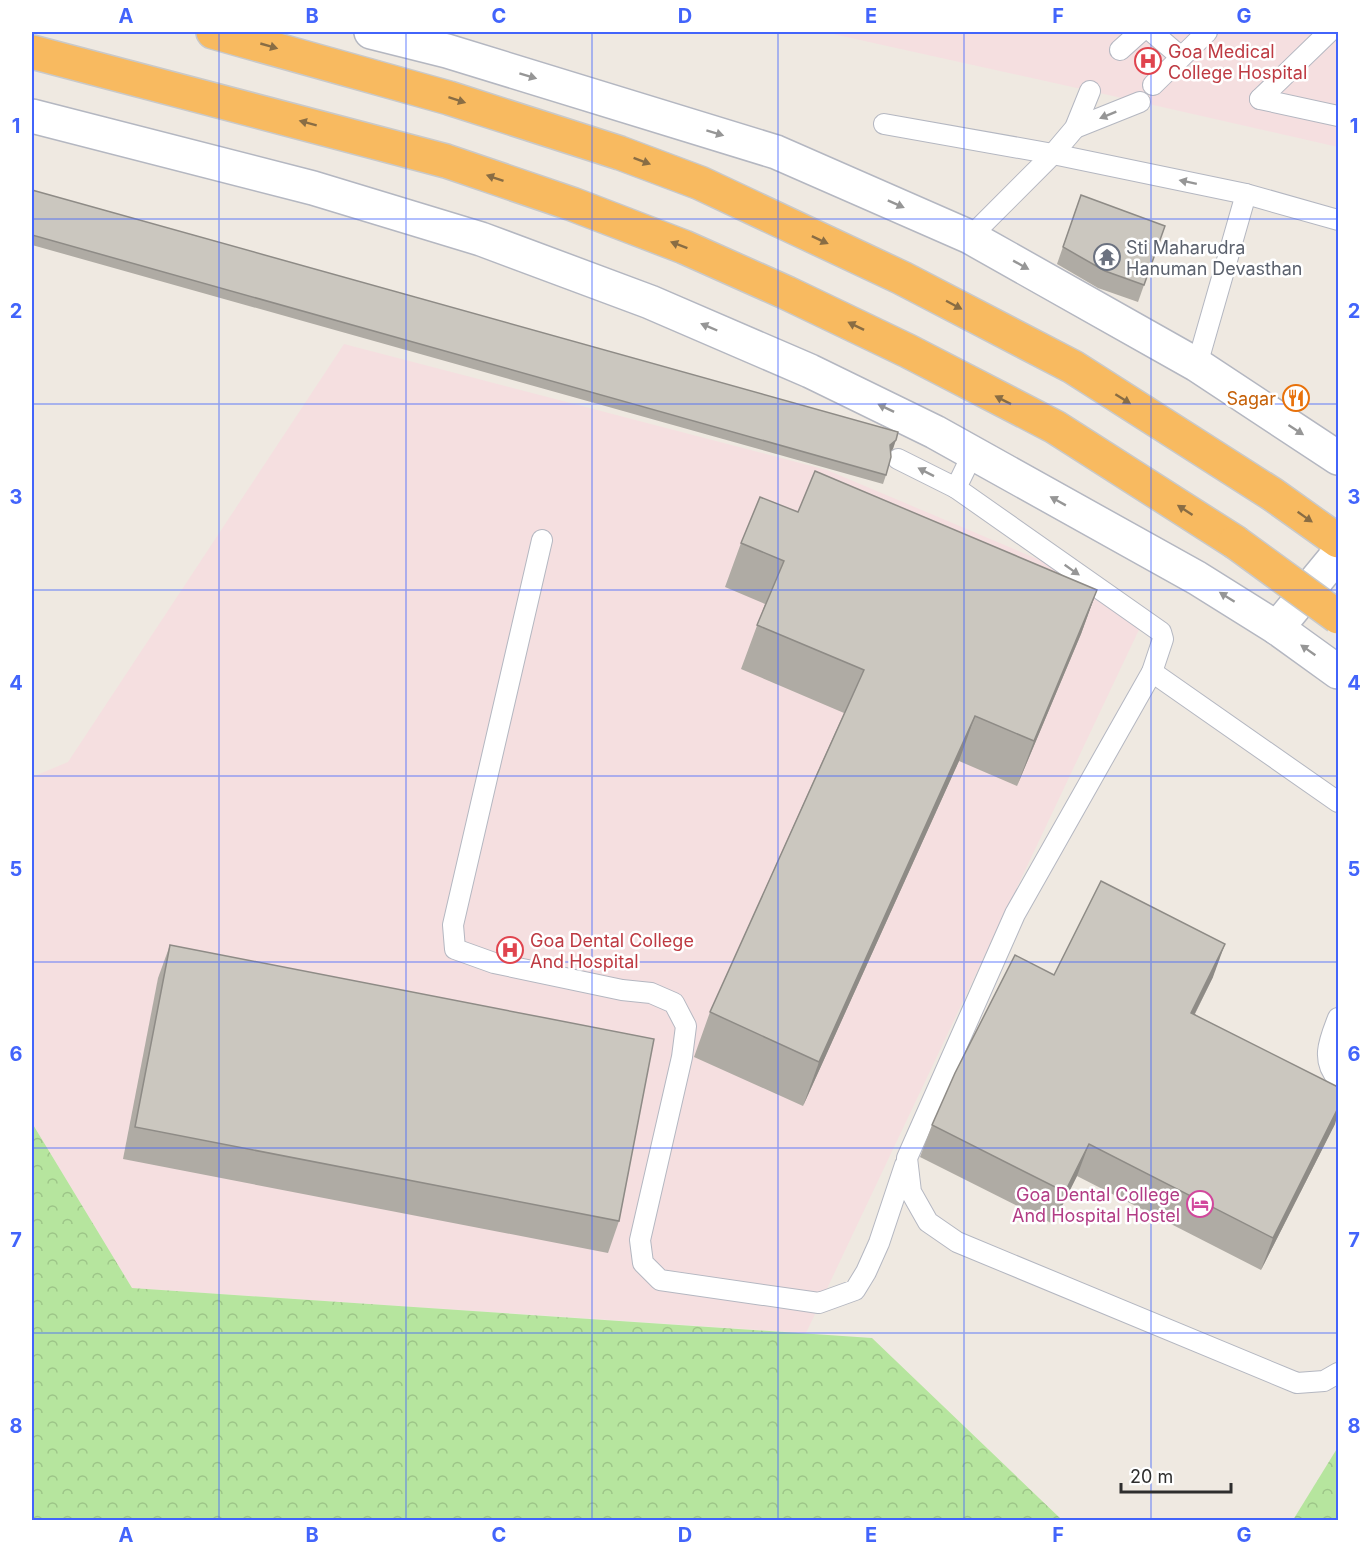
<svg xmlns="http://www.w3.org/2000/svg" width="1370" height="1552" font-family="Inter,sans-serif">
  <defs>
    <pattern id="forest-crowns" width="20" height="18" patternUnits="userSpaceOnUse" patternTransform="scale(1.5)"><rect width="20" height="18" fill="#b6e59e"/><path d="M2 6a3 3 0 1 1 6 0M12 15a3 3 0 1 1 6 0" fill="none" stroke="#9dc588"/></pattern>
  </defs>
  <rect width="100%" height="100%" fill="#efe9e1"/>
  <g fill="#f5dfe0">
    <polygon points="824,32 1338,32 1338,147 1140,102"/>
    <polygon points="344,344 827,470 1092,582 1145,617 806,1333 132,1288 32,1123 32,777 68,762"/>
  </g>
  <g fill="url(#forest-crowns)">
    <polygon points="32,1123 132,1288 872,1338 1062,1520 32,1520"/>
    <polygon points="1338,1447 1338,1520 1293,1520"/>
  </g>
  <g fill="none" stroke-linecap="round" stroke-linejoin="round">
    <defs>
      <g id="service">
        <polyline points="1152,32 1181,57"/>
        <polyline points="1120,50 1140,32"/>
        <polyline points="1153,85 1207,32"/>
        <polyline points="1260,99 1329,32"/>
        <polyline points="1260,99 1338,116"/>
        <polyline points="884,124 1053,154 1246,194 1338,220"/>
        <polyline points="1075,128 1140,102"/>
        <polyline points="970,237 1053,154 1075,128 1090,91"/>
        <polyline points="1197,365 1246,194"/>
        <polyline points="898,459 956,488 973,453"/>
        <polyline points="956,488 1161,632 1163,639 1152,672 1015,914 907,1158 911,1192 928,1222 957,1242 1297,1383 1324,1381 1338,1373"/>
        <polyline points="542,540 453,925 455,949 494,963 622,990 651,993 674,1003 686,1026 682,1057 640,1240 643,1263 660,1280 819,1303 855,1290 866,1272 879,1243 905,1165"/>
        <polyline points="1152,672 1338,802"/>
        <path d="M1338,1018C1330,1039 1320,1060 1338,1079"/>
      </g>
      <g id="tertiary">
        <polyline points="371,32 447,51 776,152 970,237 1197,365 1338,458"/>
        <polyline points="32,116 313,188 481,239 650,302 810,371 935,432 1197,578 1277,628 1338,672"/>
      </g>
      <polyline id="secondary" points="1277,628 1338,554"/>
      <g id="trunk">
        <polyline points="213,32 449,98 620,153 700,183 902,278 1073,367 1272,494 1338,541"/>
        <polyline points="32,52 446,161 572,204 684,247 787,293 908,351 1055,427 1235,542"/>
      </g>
    </defs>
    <use href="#service" stroke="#b4b7c1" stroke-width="22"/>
    <use href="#tertiary" stroke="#b4b7c1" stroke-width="36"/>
    <use href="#secondary" stroke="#b4b7c1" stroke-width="36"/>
    <use href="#trunk" stroke="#c9c9c9" stroke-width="36"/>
    <use href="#service" stroke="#fff" stroke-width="20"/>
    <use href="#tertiary" stroke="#fff" stroke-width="33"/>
    <use href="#secondary" stroke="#fff" stroke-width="33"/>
    <use href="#trunk" stroke="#f8ba60" stroke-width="33"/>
    <defs>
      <polyline id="trunk-bridge" points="1235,542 1338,617"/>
    </defs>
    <use href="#trunk-bridge" stroke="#c9c9c9" stroke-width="36" stroke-linecap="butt"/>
    <use href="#trunk-bridge" stroke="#f8ba60" stroke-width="33"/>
  </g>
  <g fill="#afaba4">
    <polygon points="32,190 893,449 891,451 886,475 883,484 32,245"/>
    <polygon points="1081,195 1144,285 1138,302 1098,288 1057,264"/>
    <polygon points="798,512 1097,590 1081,634 1017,786 959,761 803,1106 694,1057 710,1012 844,713 741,669 765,604 725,587 741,543"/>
    <polygon points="170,945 619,1221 608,1253 123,1159 158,978"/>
    <polygon points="1054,975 1213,977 1195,1014 1335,1124 1261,1270 1077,1176 1053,1224 920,1157 932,1125"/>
  </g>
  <g fill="#8e8b86">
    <polygon points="896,440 893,449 887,454 890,445"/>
    <polygon points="1097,590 1081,634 1017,786 1034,741"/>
    <polygon points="975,716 959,761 803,1106 819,1062"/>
    <polygon points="1225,944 1213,977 1179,1045 1191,1013"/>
    <polygon points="1338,1108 1338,1114 1335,1124 1261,1270 1273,1238"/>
    <polygon points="1089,1144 1077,1176 1053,1224 1065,1192"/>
  </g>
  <g fill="#cbc7bf" stroke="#8e8b86" stroke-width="1.5">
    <polygon points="32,190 898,432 896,440 890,445 891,457 886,475 32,235"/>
    <polygon points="1081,195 1165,226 1144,285 1105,271 1063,247"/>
    <polygon points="815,471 1097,590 1034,741 975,716 819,1062 710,1012 864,670 757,625 784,561 741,543 760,497 798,512"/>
    <polygon points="1101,881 1225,944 1191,1013 1338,1087 1338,1108 1273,1238 1089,1144 1065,1192 932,1125 955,1073 1015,955 1054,975"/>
    <polygon points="170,945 654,1039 619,1221 135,1127"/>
  </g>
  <defs><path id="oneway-solid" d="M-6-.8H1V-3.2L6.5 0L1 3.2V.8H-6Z" transform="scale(1.5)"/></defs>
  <g fill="#896d44">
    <use href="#oneway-solid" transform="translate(269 46) rotate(16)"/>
    <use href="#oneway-solid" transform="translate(457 100) rotate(18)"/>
    <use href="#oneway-solid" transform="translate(308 123) rotate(-165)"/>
    <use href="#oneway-solid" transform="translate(642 161) rotate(21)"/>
    <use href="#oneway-solid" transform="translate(495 178) rotate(-161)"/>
    <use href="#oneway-solid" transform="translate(820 240) rotate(25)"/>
    <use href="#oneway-solid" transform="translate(679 245) rotate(-159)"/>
    <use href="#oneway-solid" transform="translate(954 305) rotate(28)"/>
    <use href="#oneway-solid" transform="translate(856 326) rotate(-154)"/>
    <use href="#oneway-solid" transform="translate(1123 399) rotate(32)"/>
    <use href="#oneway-solid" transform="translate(1003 400) rotate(-153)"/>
    <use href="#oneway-solid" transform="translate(1185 510) rotate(-147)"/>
    <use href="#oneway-solid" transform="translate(1305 517) rotate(35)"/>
  </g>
  <g fill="#969696">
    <use href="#oneway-solid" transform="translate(528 76) rotate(17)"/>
    <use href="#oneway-solid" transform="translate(1108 115) rotate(158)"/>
    <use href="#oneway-solid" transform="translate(715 133) rotate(17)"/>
    <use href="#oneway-solid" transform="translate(1188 182) rotate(-168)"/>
    <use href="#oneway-solid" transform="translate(896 204) rotate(24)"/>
    <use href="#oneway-solid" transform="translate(1021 265) rotate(29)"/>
    <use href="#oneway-solid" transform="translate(709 327) rotate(-157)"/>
    <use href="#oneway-solid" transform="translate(886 408) rotate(-154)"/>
    <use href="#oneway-solid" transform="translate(1296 430) rotate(33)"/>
    <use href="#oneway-solid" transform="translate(926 472) rotate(-153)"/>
    <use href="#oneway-solid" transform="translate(1058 501) rotate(-151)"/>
    <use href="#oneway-solid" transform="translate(1072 570) rotate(35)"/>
    <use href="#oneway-solid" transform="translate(1227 597) rotate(-148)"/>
    <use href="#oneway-solid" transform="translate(1308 650) rotate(-145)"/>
  </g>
  <path fill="none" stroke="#4264fb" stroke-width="1.5" stroke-opacity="0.55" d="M219,32V1520M406,32V1520M592,32V1520M778,32V1520M964,32V1520M1151,32V1520M32,219H1338M32,404H1338M32,590H1338M32,776H1338M32,962H1338M32,1148H1338M32,1333H1338"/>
  <defs>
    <symbol id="hospital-ring" viewBox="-11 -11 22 22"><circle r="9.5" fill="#fff" stroke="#e0444e" stroke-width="1.5"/><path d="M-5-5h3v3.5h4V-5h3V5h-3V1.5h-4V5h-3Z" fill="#e0444e"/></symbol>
    <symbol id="temple-ring" viewBox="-11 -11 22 22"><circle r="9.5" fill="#fff" stroke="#6b7280" stroke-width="1.5"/><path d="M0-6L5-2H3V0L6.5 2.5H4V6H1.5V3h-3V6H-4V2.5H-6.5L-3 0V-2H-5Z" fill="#6b7280"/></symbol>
    <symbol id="restaurant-ring" viewBox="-11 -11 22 22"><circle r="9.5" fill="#fff" stroke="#e8710a" stroke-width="1.5"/><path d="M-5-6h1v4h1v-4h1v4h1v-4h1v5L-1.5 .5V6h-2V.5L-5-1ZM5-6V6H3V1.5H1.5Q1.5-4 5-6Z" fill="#e8710a"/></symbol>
    <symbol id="hotel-ring" viewBox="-11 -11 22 22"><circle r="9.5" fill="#fff" stroke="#d1479c" stroke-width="1.5"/><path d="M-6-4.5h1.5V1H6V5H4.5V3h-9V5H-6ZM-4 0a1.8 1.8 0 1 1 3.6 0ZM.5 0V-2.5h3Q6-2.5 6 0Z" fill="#d1479c"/></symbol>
  </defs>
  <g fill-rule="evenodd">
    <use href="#hospital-ring" x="1133" y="46" width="30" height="30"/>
    <use href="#temple-ring" x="1092" y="242" width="30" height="30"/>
    <use href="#restaurant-ring" x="1281" y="383" width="30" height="30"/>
    <use href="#hospital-ring" x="495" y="935" width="30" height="30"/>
    <use href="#hotel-ring" x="1185" y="1189" width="30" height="30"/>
  </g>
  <g text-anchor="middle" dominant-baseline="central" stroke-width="5" stroke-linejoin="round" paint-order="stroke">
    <g font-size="18" fill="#be3a42" stroke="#fff" text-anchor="start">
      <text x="1168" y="51">Goa Medical<tspan x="1168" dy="21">College Hospital</tspan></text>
      <text x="530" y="940">Goa Dental College<tspan x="530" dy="21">And Hospital</tspan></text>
    </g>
    <g font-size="18" fill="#5b616d" stroke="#fff" text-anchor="start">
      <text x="1126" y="247">Sti Maharudra<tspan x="1126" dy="21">Hanuman Devasthan</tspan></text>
    </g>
    <g font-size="18" fill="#c56008" stroke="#fff" text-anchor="end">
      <text x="1276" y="398">Sagar</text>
    </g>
    <g font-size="18" fill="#b23c85" stroke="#fff" text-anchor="end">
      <text x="1180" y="1194">Goa Dental College<tspan x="1180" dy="21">And Hospital Hostel</tspan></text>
    </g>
  </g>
  <rect width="1370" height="1552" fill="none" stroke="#ffffff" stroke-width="66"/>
  <path d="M1121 1483v9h110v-9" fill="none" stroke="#2e2e2e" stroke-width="3"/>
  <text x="1130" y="1483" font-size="18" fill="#2e2e2e" stroke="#ffffff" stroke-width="4.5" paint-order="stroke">20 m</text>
  <rect x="33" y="33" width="1304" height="1486" fill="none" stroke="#4264fb" stroke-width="2"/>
  <g font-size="20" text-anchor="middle" font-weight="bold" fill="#4264fb">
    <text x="126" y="23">A</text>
    <text x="312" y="23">B</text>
    <text x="499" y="23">C</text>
    <text x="685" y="23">D</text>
    <text x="871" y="23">E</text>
    <text x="1058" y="23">F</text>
    <text x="1244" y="23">G</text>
    <text x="16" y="133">1</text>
    <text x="1354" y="133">1</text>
    <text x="16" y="318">2</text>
    <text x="1354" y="318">2</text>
    <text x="16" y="504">3</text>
    <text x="1354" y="504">3</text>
    <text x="16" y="690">4</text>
    <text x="1354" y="690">4</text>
    <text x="16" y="876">5</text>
    <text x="1354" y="876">5</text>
    <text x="16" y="1061">6</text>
    <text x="1354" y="1061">6</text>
    <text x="16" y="1247">7</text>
    <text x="1354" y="1247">7</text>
    <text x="16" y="1433">8</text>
    <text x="1354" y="1433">8</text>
    <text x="126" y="1542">A</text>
    <text x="312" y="1542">B</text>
    <text x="499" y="1542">C</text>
    <text x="685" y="1542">D</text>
    <text x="871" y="1542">E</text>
    <text x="1058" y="1542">F</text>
    <text x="1244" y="1542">G</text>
  </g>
</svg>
